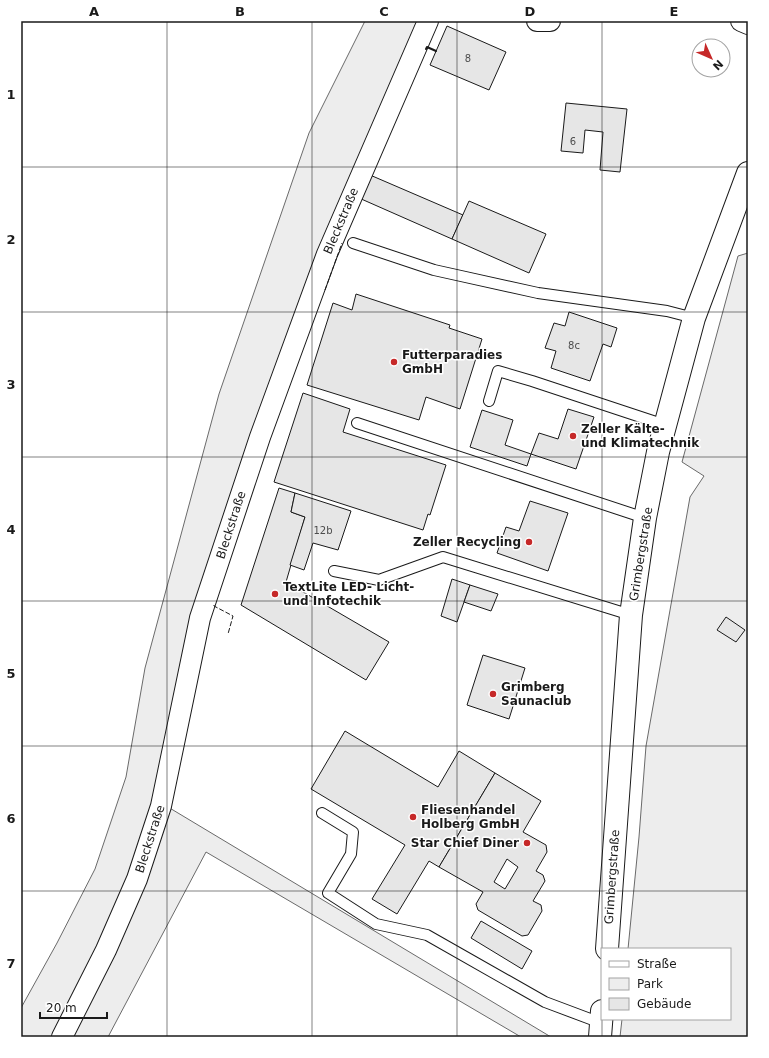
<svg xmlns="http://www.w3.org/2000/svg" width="769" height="1058" font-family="'DejaVu Sans',sans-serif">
  <rect width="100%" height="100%" fill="#fff"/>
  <g fill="#ededed" stroke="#6a6a6a">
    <polygon points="365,21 426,21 197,614 168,807 551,1037 521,1037 206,852 108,1037 21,1037 21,1008 57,943 95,869 126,777 145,668 219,394 309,133"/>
    <polygon points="748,253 748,1037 620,1037 622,1019 730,1019 730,949 628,949 639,837 646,746 690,497 704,476 682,462 738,256"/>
  </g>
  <g fill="#e6e6e6" stroke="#1a1a1a" fill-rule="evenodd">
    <polygon points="447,26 506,52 489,90 430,65"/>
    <polygon points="566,103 627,109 620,172 600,170 603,132 585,130 583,153 561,151"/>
    <polygon points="370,175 463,215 452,239 359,198"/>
    <polygon points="469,201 546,234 529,273 452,239"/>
    <polygon points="356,294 450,325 449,328 482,339 460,409 426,397 419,420 307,385 333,303 352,310"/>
    <polygon points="569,312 617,328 611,347 603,344 590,381 551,368 556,351 545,348 554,323 565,326"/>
    <polygon points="303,393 350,409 343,432 446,465 430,515 428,514 423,530 274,482"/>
    <polygon points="568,409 594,417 576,469 531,454 539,433 558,439"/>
    <polygon points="482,410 513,420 505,445 531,454 527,466 470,447"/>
    <polygon points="279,488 295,493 291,512 305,517 286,582 389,642 366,680 241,605"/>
    <polygon points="295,493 351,511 338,550 313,543 304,570 290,565 305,517 291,512"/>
    <polygon points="530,501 568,513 548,571 497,553 506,527 519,531"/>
    <polygon points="452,579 470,585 457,622 441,616"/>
    <polygon points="470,585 498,594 491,611 464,602"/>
    <polygon points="726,617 745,630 736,642 717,630"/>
    <polygon points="483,655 525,668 509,719 467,705"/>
    <polygon points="345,731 438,787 459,751 495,773 439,867 429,861 397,914 372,899 405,845 311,789"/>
    <path d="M495,773L541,801L523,832L546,845L547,852L536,871L543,875L545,881L533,901L541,905L542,911L528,935L522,936L478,910L476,904L483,892L439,867ZM507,859L518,867L505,889L494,882Z"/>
    <polygon points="481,921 532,951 522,969 471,938"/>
  </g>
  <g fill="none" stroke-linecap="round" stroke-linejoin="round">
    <defs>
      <g id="service">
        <polyline points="353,243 434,270 538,293 667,311 694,318"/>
        <polyline points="489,401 498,371 532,381 665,425"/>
        <polyline points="357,423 645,518"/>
        <polyline points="334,571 379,580 443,557 631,615"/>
        <polyline points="322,813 353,832 351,854 328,893 376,924 427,935 545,1002 601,1023"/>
      </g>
      <g id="minor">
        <polyline points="537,21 550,21"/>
        <polyline points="741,21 748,24"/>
        <polyline points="62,1037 106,950 137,879 161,806 200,618 260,437 327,254 428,21"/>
      </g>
      <g id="tertiary">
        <polyline points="607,949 631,615 645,518 658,452 694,318 748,173"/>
        <polyline points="600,1037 602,1011"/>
      </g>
    </defs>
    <use href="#service" stroke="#1a1a1a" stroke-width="12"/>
    <use href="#minor" stroke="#1a1a1a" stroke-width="22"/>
    <use href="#tertiary" stroke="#1a1a1a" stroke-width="24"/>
    <use href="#service" stroke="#fff" stroke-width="10"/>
    <use href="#minor" stroke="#fff" stroke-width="20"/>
    <use href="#tertiary" stroke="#fff" stroke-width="22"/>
    <g stroke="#1a1a1a" stroke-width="1" stroke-dasharray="5 2" stroke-linecap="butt">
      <polyline points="325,290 342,243"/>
      <polyline points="214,605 214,606 233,616 228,634"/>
    </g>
    <polyline stroke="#1a1a1a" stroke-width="2" points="426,49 427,47 436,51"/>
  </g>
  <path fill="none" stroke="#1a1a1a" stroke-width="1" stroke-opacity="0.55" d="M167,21V1037M312,21V1037M457,21V1037M602,21V949M21,167H748M21,312H748M21,457H748M21,601H748M21,746H748M21,891H748M602,949V1019M602,1019V1037"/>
  <g fill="#c62828" stroke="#fff" stroke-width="1.5">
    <circle cx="394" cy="362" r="4"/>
    <circle cx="573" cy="436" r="4"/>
    <circle cx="529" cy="542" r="4"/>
    <circle cx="275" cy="594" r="4"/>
    <circle cx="493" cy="694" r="4"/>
    <circle cx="413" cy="817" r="4"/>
    <circle cx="527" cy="843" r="4"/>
  </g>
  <g text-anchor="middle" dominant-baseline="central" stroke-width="3" stroke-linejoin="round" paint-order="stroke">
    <g font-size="10" fill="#4d4d4d">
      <text x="468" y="58">8</text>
      <text x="573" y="141">6</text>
      <text x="574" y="345">8c</text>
      <text x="323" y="530">12b</text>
    </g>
    <g font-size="12" fill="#1a1a1a" stroke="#fff">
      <text transform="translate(341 221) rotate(-67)">Bleckstraße</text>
      <text transform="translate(231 525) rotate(-72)">Bleckstraße</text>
      <text transform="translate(641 554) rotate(-81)">Grimbergstraße</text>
      <text transform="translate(150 839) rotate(-72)">Bleckstraße</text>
      <text transform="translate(612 877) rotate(-86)">Grimbergstraße</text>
    </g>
    <g font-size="12" font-weight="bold" fill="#1a1a1a" stroke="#fff" text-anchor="start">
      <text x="402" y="355">Futterparadies<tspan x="402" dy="14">GmbH</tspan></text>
      <text x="581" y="429">Zeller Kälte-<tspan x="581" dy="14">und Klimatechnik</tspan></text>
      <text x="521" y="542" text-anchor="end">Zeller Recycling</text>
      <text x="283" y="587">TextLite LED- Licht-<tspan x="283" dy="14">und Infotechik</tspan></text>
      <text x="501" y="687">Grimberg<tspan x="501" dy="14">Saunaclub</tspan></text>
      <text x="421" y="810">Fliesenhandel<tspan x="421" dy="14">Holberg GmbH</tspan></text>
      <text x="519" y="843" text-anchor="end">Star Chief Diner</text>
    </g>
  </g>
  <rect width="769" height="1058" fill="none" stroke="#ffffff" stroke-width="44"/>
  <rect x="601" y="948" width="130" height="72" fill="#ffffff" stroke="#a3a3a3"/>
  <rect x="609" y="961" width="20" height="6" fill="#ffffff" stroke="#a3a3a3"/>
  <text x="637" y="968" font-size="12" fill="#1a1a1a">Straße</text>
  <rect x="609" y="978" width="20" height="12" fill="#ededed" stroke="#a3a3a3"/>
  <text x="637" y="988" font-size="12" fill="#1a1a1a">Park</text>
  <rect x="609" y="998" width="20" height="12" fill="#e6e6e6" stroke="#a3a3a3"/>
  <text x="637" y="1008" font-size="12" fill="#1a1a1a">Gebäude</text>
  <g transform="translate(711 58) rotate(135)"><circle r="19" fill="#ffffff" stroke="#a3a3a3"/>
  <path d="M0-3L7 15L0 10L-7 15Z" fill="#c62828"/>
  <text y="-6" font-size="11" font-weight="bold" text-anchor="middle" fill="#1a1a1a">N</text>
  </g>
  <path d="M40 1012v6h67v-6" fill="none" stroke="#1a1a1a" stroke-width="2"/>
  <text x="46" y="1012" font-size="12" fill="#1a1a1a" stroke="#ffffff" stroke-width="3" paint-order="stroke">20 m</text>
  <rect x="22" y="22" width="725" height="1014" fill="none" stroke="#1a1a1a" stroke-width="1.5"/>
  <g font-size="13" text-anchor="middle" font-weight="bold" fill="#1a1a1a">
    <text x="94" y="16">A</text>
    <text x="240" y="16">B</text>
    <text x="384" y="16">C</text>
    <text x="530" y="16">D</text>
    <text x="674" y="16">E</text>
    <text x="11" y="99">1</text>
    <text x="11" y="244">2</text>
    <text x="11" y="389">3</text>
    <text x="11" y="534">4</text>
    <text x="11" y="678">5</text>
    <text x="11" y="823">6</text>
    <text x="11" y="968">7</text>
  </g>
</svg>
